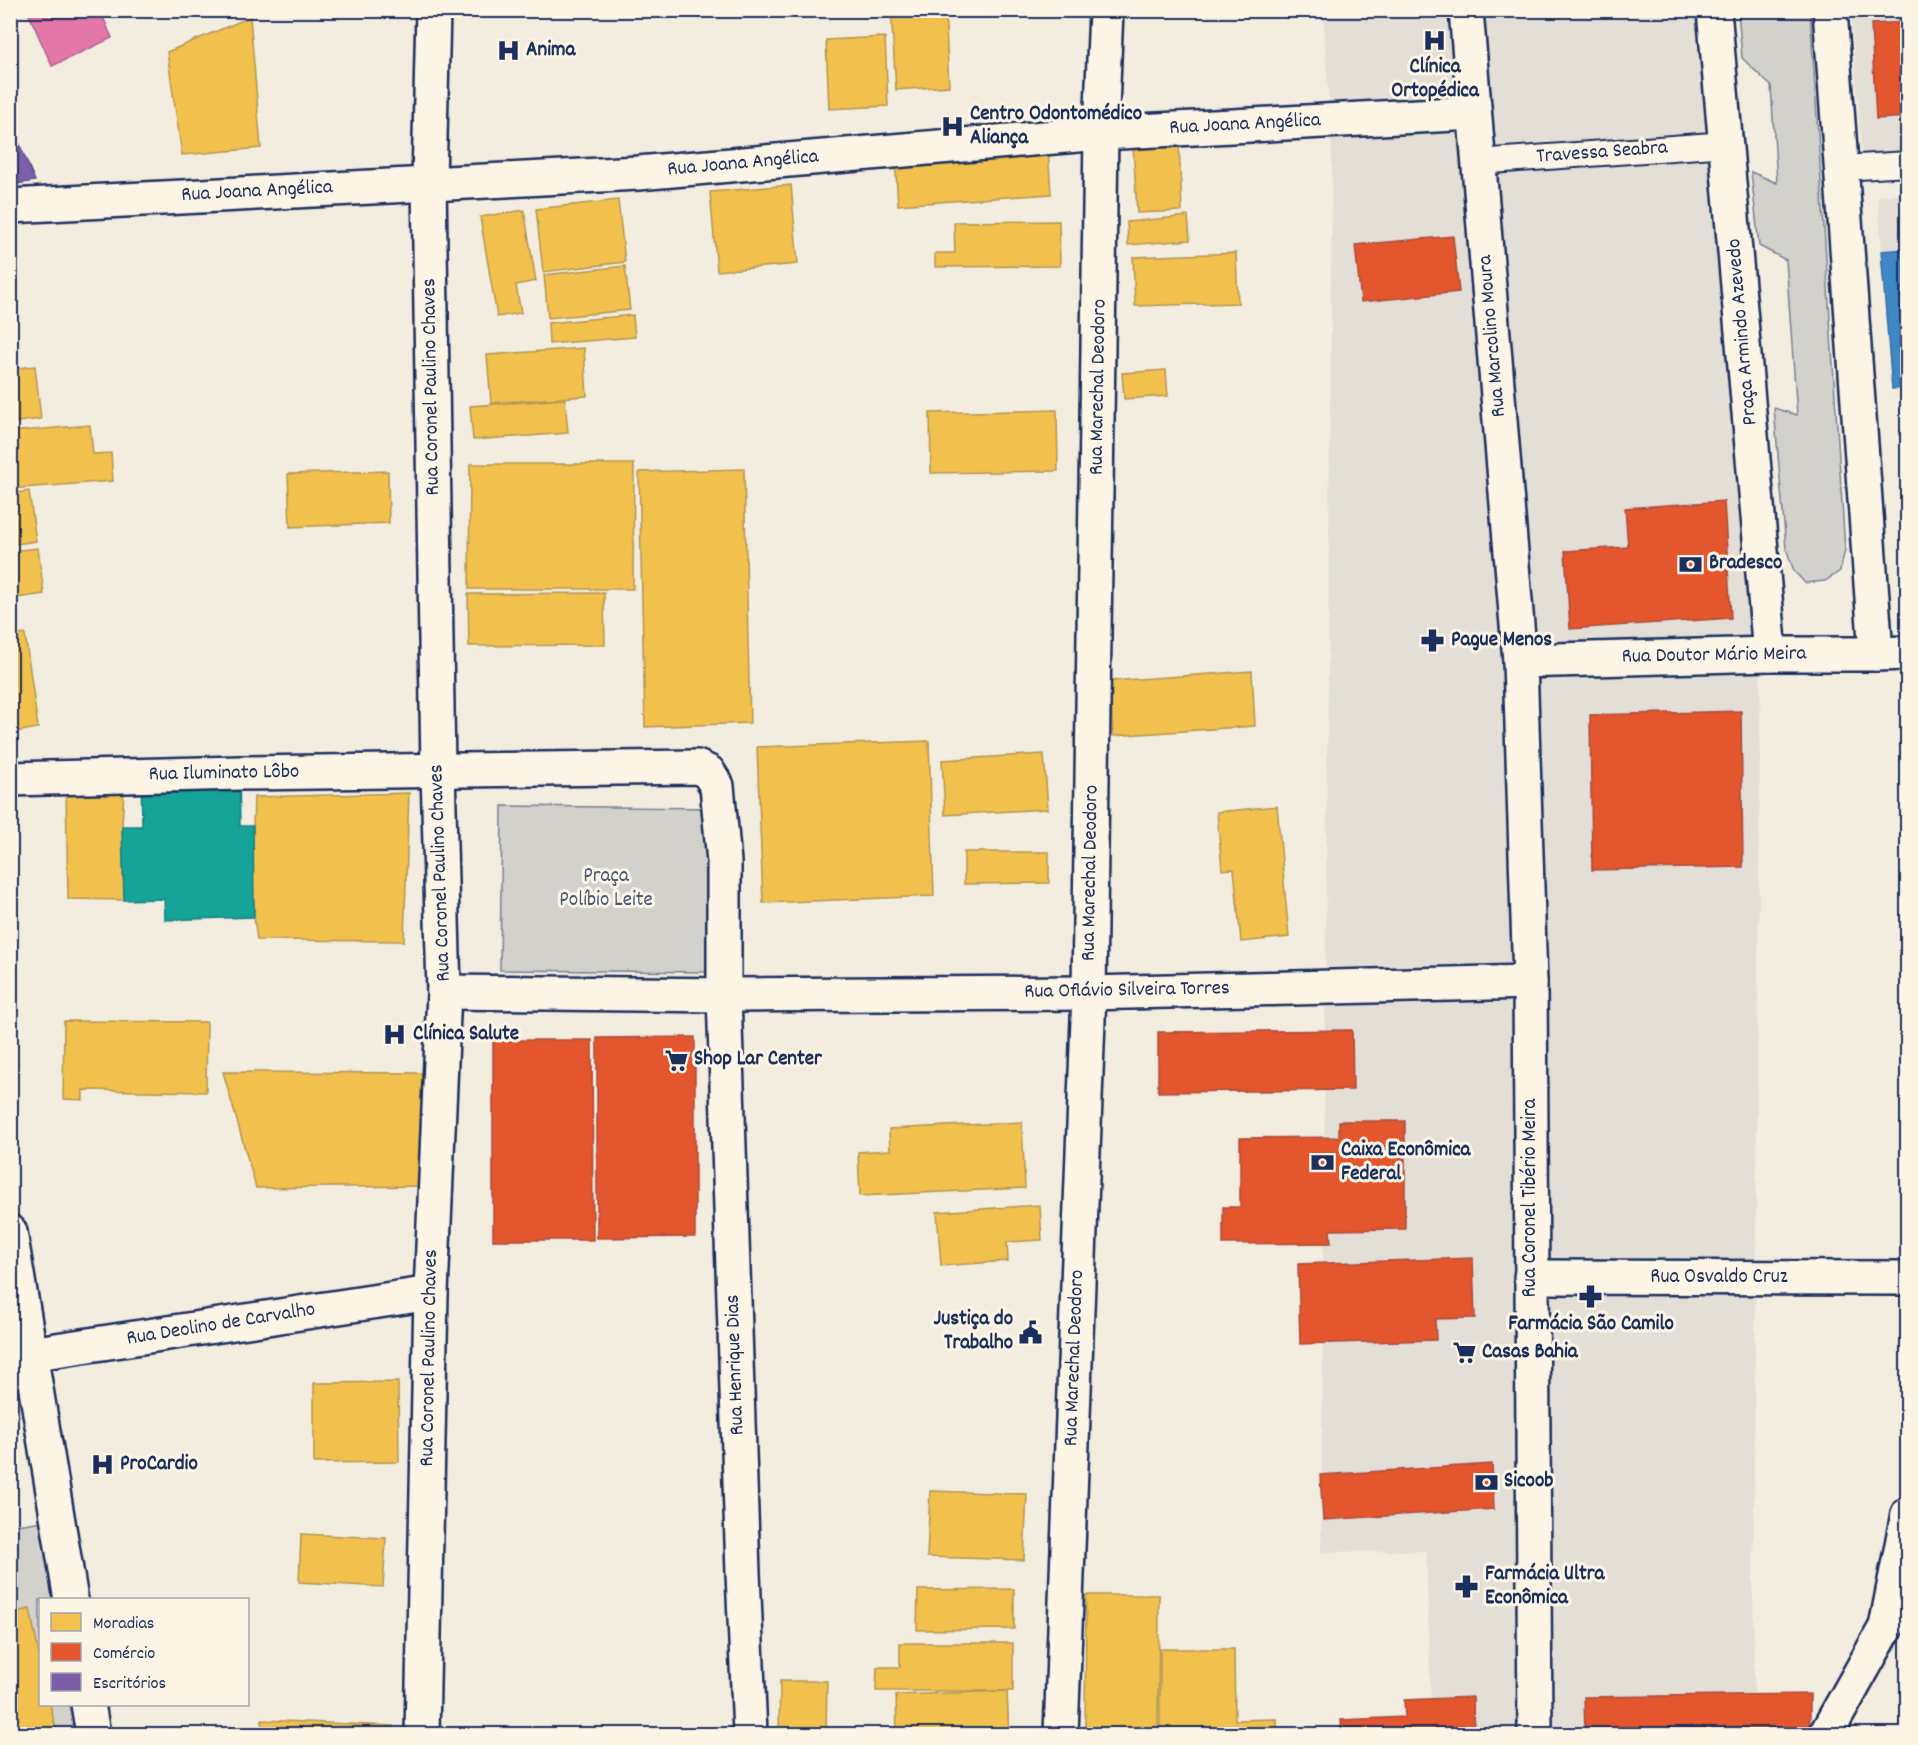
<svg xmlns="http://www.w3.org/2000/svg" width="1918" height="1745" font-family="Dekko,sans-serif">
  <rect width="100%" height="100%" fill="#f3ede0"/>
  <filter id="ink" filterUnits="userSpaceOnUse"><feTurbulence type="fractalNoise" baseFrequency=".0167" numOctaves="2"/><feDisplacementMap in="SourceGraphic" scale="12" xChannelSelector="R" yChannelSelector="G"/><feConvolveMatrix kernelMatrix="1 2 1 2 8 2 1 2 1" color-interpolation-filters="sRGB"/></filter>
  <g filter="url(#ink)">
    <g fill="#e3dfd6">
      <polygon points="1323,11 1699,11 1761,635 1753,1592 1755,1734 1432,1734 1426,1551 1321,1552 1332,155"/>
      <polygon points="1851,11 1907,11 1907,168 1863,171"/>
      <polygon points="1907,194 1907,388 1892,389 1878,196"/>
    </g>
    <g fill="#d3d1cc" stroke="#778095" stroke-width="1.5">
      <polygon points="1738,11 1810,11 1845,550 1840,571 1825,581 1805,583 1794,571 1786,548 1774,408 1797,415 1786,260 1759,246 1751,172 1777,183 1771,86 1742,58"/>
      <polygon points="502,806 713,808 710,972 500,970"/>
      <polygon points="50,1520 64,1599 40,1600 40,1704 82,1705 88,1734 11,1734 10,1526"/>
    </g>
    <g fill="#f2c14e" stroke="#b29553" stroke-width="1.5">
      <polygon points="891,10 945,10 949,86 896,90"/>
      <polygon points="250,17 261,148 182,155 167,52"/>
      <polygon points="885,37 888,106 829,109 826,40"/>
      <polygon points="1179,143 1182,211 1137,213 1133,145"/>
      <polygon points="1048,148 1051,194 898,205 895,159"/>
      <polygon points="791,185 798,264 717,271 710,192"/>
      <polygon points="618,200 625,262 543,272 536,209"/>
      <polygon points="524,210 536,281 516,285 521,313 497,317 480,217"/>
      <polygon points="1188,216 1190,240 1128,245 1127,222"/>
      <polygon points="1059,221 1060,266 935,267 935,253 955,253 954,222"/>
      <polygon points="1236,253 1238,303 1135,306 1133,257"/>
      <polygon points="625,266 630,310 548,318 544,275"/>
      <polygon points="633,315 635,337 549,344 548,323"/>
      <polygon points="584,348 587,396 491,403 487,355"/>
      <polygon points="35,366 41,419 10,423 10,369"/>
      <polygon points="1166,370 1168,396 1124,399 1122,373"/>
      <polygon points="565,399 568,433 473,440 470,406"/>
      <polygon points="1057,410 1058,471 931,473 930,413"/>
      <polygon points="90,425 93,454 111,453 113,481 10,489 10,432"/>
      <polygon points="470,464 634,464 633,589 469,589"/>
      <polygon points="744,469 750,723 645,727 639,472"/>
      <polygon points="388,471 389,523 290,527 288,474"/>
      <polygon points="29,491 36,541 10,545 10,494"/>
      <polygon points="38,548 44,594 10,599 10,551"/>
      <polygon points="604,593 605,645 469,646 468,594"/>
      <polygon points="25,634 38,728 10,733 10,636"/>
      <polygon points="1252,671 1255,726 1113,736 1110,681"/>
      <polygon points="929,741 934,896 763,903 757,747"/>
      <polygon points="1044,754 1048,809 945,815 942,760"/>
      <polygon points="124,790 122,826 124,900 68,899 66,791"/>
      <polygon points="409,793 404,941 257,940 254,917 253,826 254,797"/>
      <polygon points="1277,806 1289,937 1241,942 1234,869 1222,870 1217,812"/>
      <polygon points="964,852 1049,852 1049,883 964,884"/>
      <polygon points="64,1021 207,1022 206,1092 83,1090 83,1100 63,1099"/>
      <polygon points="223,1072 427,1073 427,1186 256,1188"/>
      <polygon points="1022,1122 1025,1188 860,1196 858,1152 890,1150 889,1129"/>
      <polygon points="1040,1205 1042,1240 1007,1242 1008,1261 941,1266 937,1212"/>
      <polygon points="398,1382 399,1462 314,1463 314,1383"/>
      <polygon points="930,1491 1027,1494 1024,1560 927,1557"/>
      <polygon points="301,1534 386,1538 383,1587 299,1582"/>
      <polygon points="10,1564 19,1604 10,1606"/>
      <polygon points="1014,1589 1014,1629 917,1630 918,1590"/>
      <polygon points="1086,1595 1159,1595 1158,1734 1085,1734"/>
      <polygon points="30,1609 40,1660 40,1704 50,1704 57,1734 10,1734 10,1613"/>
      <polygon points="900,1643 1013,1643 1013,1691 876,1691 877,1667 900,1667"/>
      <polygon points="1160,1649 1234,1649 1235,1720 1277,1719 1277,1734 1160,1734"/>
      <polygon points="780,1681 827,1681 826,1734 779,1734"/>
      <polygon points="1007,1691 1009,1734 897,1734 896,1695"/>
      <polygon points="262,1720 393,1726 393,1734 261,1734"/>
      <polygon points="535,1731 535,1734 464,1734 464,1732"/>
    </g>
    <g fill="#e4572e" stroke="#a84b3c" stroke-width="1.5">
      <polygon points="1908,22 1908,117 1876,119 1871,24"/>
      <polygon points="1453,236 1459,292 1361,302 1355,245"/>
      <polygon points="1724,501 1731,618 1570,629 1565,551 1628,547 1625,508"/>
      <polygon points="1741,711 1743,867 1592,870 1590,715"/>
      <polygon points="1352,1030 1353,1090 1158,1092 1158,1032"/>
      <polygon points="695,1037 695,1237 597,1238 597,1038"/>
      <polygon points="493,1040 592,1040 593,1240 493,1240"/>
      <polygon points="1339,1121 1405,1121 1405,1229 1330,1230 1331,1243 1223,1244 1223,1207 1240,1207 1240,1138 1339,1137"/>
      <polygon points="1473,1258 1475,1318 1435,1319 1436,1340 1300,1344 1298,1264"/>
      <polygon points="1492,1464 1494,1509 1323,1520 1320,1475"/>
      <polygon points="1810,1694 1810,1734 1585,1734 1584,1697"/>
      <polygon points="1473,1697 1474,1734 1342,1734 1341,1720 1405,1717 1404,1700"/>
    </g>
    <polygon fill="#7b5ea7" stroke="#5e5091" stroke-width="1.5" points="10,122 35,181 10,185"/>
    <polygon fill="#3f88c5" stroke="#346da6" stroke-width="1.5" points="1908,249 1908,388 1892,389 1881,251"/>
    <polygon fill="#e377a8" stroke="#a76192" stroke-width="1.5" points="27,10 100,10 112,38 52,66"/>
    <polygon fill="#17a398" stroke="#188087" stroke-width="1.5" points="239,773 240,826 253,826 254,917 165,920 164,899 124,900 122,826 142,826 141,776"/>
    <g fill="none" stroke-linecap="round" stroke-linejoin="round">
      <defs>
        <g id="pedestrian">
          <polyline points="1478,162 1727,144"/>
          <polyline points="1842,168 1908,164"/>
        </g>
        <g id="minor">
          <polyline points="724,995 743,1573 750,1734"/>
          <polyline points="1531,1277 1908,1278"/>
          <polyline points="1061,1734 1089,993 1101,133"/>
          <polyline points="1826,1734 1886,1627 1908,1514"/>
        </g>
        <g id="tertiary">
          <polyline points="1101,133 1106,10"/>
          <polyline points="10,779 239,773 697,767 708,772 717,786 724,862 724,995"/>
          <polyline points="444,992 724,995 1089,993 1530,982"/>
          <polyline points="10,1232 71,1600"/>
          <polyline points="10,1357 431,1293"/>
          <polyline points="88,1704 93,1734"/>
          <polyline points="422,1734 431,1293 444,992 438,771 429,182 433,10"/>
        </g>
        <g id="secondary">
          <polyline points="1466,10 1520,661"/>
          <polyline points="10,206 638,173 1101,133 1474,113"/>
          <polyline points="1876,654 1908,653"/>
        </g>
        <g id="primary">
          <polyline points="1714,10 1770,654"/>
          <polyline points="1535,1734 1530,982 1520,661 1770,654 1876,654 1830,10"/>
        </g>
      </defs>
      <use href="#pedestrian" stroke="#1b2f5e" stroke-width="28"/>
      <use href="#minor" stroke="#1b2f5e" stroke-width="38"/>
      <use href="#tertiary" stroke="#1b2f5e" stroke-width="38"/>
      <use href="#secondary" stroke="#1b2f5e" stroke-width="38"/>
      <use href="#primary" stroke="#1b2f5e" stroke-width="38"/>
      <use href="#pedestrian" stroke="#fcf5e5" stroke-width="24"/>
      <use href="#minor" stroke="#fcf5e5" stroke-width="33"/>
      <use href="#tertiary" stroke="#fcf5e5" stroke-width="33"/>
      <use href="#secondary" stroke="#fcf5e5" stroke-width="33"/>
      <use href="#primary" stroke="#fcf5e5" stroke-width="33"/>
    </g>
  </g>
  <defs>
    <symbol id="hospital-bare" viewBox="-9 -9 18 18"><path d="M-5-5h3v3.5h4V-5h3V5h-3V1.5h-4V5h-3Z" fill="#1b2f5e" stroke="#fcf5e5" stroke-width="2.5" paint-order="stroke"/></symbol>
    <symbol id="bank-bare" viewBox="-9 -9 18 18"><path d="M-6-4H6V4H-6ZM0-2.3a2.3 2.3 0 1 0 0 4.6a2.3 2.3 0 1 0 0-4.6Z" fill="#1b2f5e" stroke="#fcf5e5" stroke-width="2.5" paint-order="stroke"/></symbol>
    <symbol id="pharmacy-bare" viewBox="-9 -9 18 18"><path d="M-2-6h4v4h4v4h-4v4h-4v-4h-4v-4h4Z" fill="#1b2f5e" stroke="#fcf5e5" stroke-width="2.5" paint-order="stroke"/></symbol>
    <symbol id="supermarket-bare" viewBox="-9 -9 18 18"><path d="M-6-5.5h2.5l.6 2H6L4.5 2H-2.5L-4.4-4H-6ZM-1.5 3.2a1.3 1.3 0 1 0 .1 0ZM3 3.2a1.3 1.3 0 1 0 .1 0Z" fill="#1b2f5e" stroke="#fcf5e5" stroke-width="2.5" paint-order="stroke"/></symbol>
    <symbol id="civic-bare" viewBox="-9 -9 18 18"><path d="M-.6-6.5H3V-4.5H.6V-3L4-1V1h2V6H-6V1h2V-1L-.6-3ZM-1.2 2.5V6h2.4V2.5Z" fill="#1b2f5e" stroke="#fcf5e5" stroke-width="2.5" paint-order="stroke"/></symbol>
  </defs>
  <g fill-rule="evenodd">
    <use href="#hospital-bare" x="1418" y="24" width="33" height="33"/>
    <use href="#hospital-bare" x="492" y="34" width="33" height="33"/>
    <use href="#hospital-bare" x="936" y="110" width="33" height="33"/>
    <use href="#bank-bare" x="1674" y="548" width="33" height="33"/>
    <use href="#pharmacy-bare" x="1416" y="624" width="33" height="33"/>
    <use href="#hospital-bare" x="378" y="1018" width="33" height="33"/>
    <use href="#supermarket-bare" x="660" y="1044" width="33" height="33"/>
    <use href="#bank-bare" x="1306" y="1146" width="33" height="33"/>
    <use href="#pharmacy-bare" x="1574" y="1280" width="33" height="33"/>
    <use href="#civic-bare" x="1014" y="1316" width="33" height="33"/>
    <use href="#supermarket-bare" x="1448" y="1336" width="33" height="33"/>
    <use href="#hospital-bare" x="86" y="1448" width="33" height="33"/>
    <use href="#bank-bare" x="1470" y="1466" width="33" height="33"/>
    <use href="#pharmacy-bare" x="1450" y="1570" width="33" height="33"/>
  </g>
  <g text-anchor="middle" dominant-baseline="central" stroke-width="6" stroke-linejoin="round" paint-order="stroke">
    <g font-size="21" font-weight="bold" fill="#1b2f5e" stroke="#fcf5e5" text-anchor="start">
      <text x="526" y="51">Anima</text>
      <text x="1435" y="68" text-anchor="middle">Clínica<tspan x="1435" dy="24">Ortopédica</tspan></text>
      <text x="970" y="115">Centro Odontomédico<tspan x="970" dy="24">Aliança</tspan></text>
      <text x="1709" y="564">Bradesco</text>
      <text x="1451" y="641">Pague Menos</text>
      <text x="413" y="1035">Clínica Salute</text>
      <text x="694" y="1060">Shop Lar Center</text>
      <text x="1341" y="1151">Caixa Econômica<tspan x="1341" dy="24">Federal</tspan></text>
      <text x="1013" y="1320" text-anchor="end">Justiça do<tspan x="1013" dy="24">Trabalho</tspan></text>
      <text x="1591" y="1325" text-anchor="middle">Farmácia São Camilo</text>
      <text x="1482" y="1353">Casas Bahia</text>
      <text x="120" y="1465">ProCardio</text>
      <text x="1504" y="1482">Sicoob</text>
      <text x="1485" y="1575">Farmácia Ultra<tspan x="1485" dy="24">Econômica</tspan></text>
    </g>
    <g font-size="21" fill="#1b2f5e" stroke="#fcf5e5">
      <text transform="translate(1245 125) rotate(-3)">Rua Joana Angélica</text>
      <text transform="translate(1602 153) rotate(-4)">Travessa Seabra</text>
      <text transform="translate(743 164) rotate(-5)">Rua Joana Angélica</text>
      <text transform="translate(257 192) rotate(-3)">Rua Joana Angélica</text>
      <text transform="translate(1743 332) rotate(-95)">Praça Armindo Azevedo</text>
      <text transform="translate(1493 336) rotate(-95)">Rua Marcolino Moura</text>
      <text transform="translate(432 387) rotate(-91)">Rua Coronel Paulino Chaves</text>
      <text transform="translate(1099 387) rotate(-89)">Rua Marechal Deodoro</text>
      <text transform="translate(1714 656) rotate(-1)">Rua Doutor Mário Meira</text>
      <text transform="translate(224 774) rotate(-1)">Rua Iluminato Lôbo</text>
      <text transform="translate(441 873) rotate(-92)">Rua Coronel Paulino Chaves</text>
      <text transform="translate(1091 873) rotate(-89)">Rua Marechal Deodoro</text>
      <text transform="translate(1127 991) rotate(-1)">Rua Oflávio Silveira Torres</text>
      <text transform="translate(1531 1198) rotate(-90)">Rua Coronel Tibério Meira</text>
      <text x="1719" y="1278">Rua Osvaldo Cruz</text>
      <text transform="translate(221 1325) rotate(-9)">Rua Deolino de Carvalho</text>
      <text transform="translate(430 1358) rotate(-89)">Rua Coronel Paulino Chaves</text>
      <text transform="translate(1075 1358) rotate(-88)">Rua Marechal Deodoro</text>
      <text transform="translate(736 1365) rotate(-92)">Rua Henrique Dias</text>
    </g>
    <g font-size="21" fill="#49587a" stroke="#fcf5e5">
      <text x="606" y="877">Praça<tspan x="606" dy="24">Políbio Leite</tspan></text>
    </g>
  </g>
  <rect width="1918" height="1745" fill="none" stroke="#fcf5e5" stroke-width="36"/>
  <rect x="18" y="18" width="1882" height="1709" fill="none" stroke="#1b2f5e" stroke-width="2" filter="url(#ink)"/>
  <rect x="39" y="1598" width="210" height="108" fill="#fcf5e5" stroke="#a2a6af" stroke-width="1.5"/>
  <rect x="51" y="1613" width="30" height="18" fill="#f2c14e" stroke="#a2a6af" stroke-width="1.5"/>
  <text x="93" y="1628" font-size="18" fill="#1b2f5e">Moradias</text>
  <rect x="51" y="1643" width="30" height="18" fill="#e4572e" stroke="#a2a6af" stroke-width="1.5"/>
  <text x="93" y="1658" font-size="18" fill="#1b2f5e">Comércio</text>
  <rect x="51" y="1673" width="30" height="18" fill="#7b5ea7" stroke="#a2a6af" stroke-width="1.5"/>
  <text x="93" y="1688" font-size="18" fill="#1b2f5e">Escritórios</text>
</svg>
